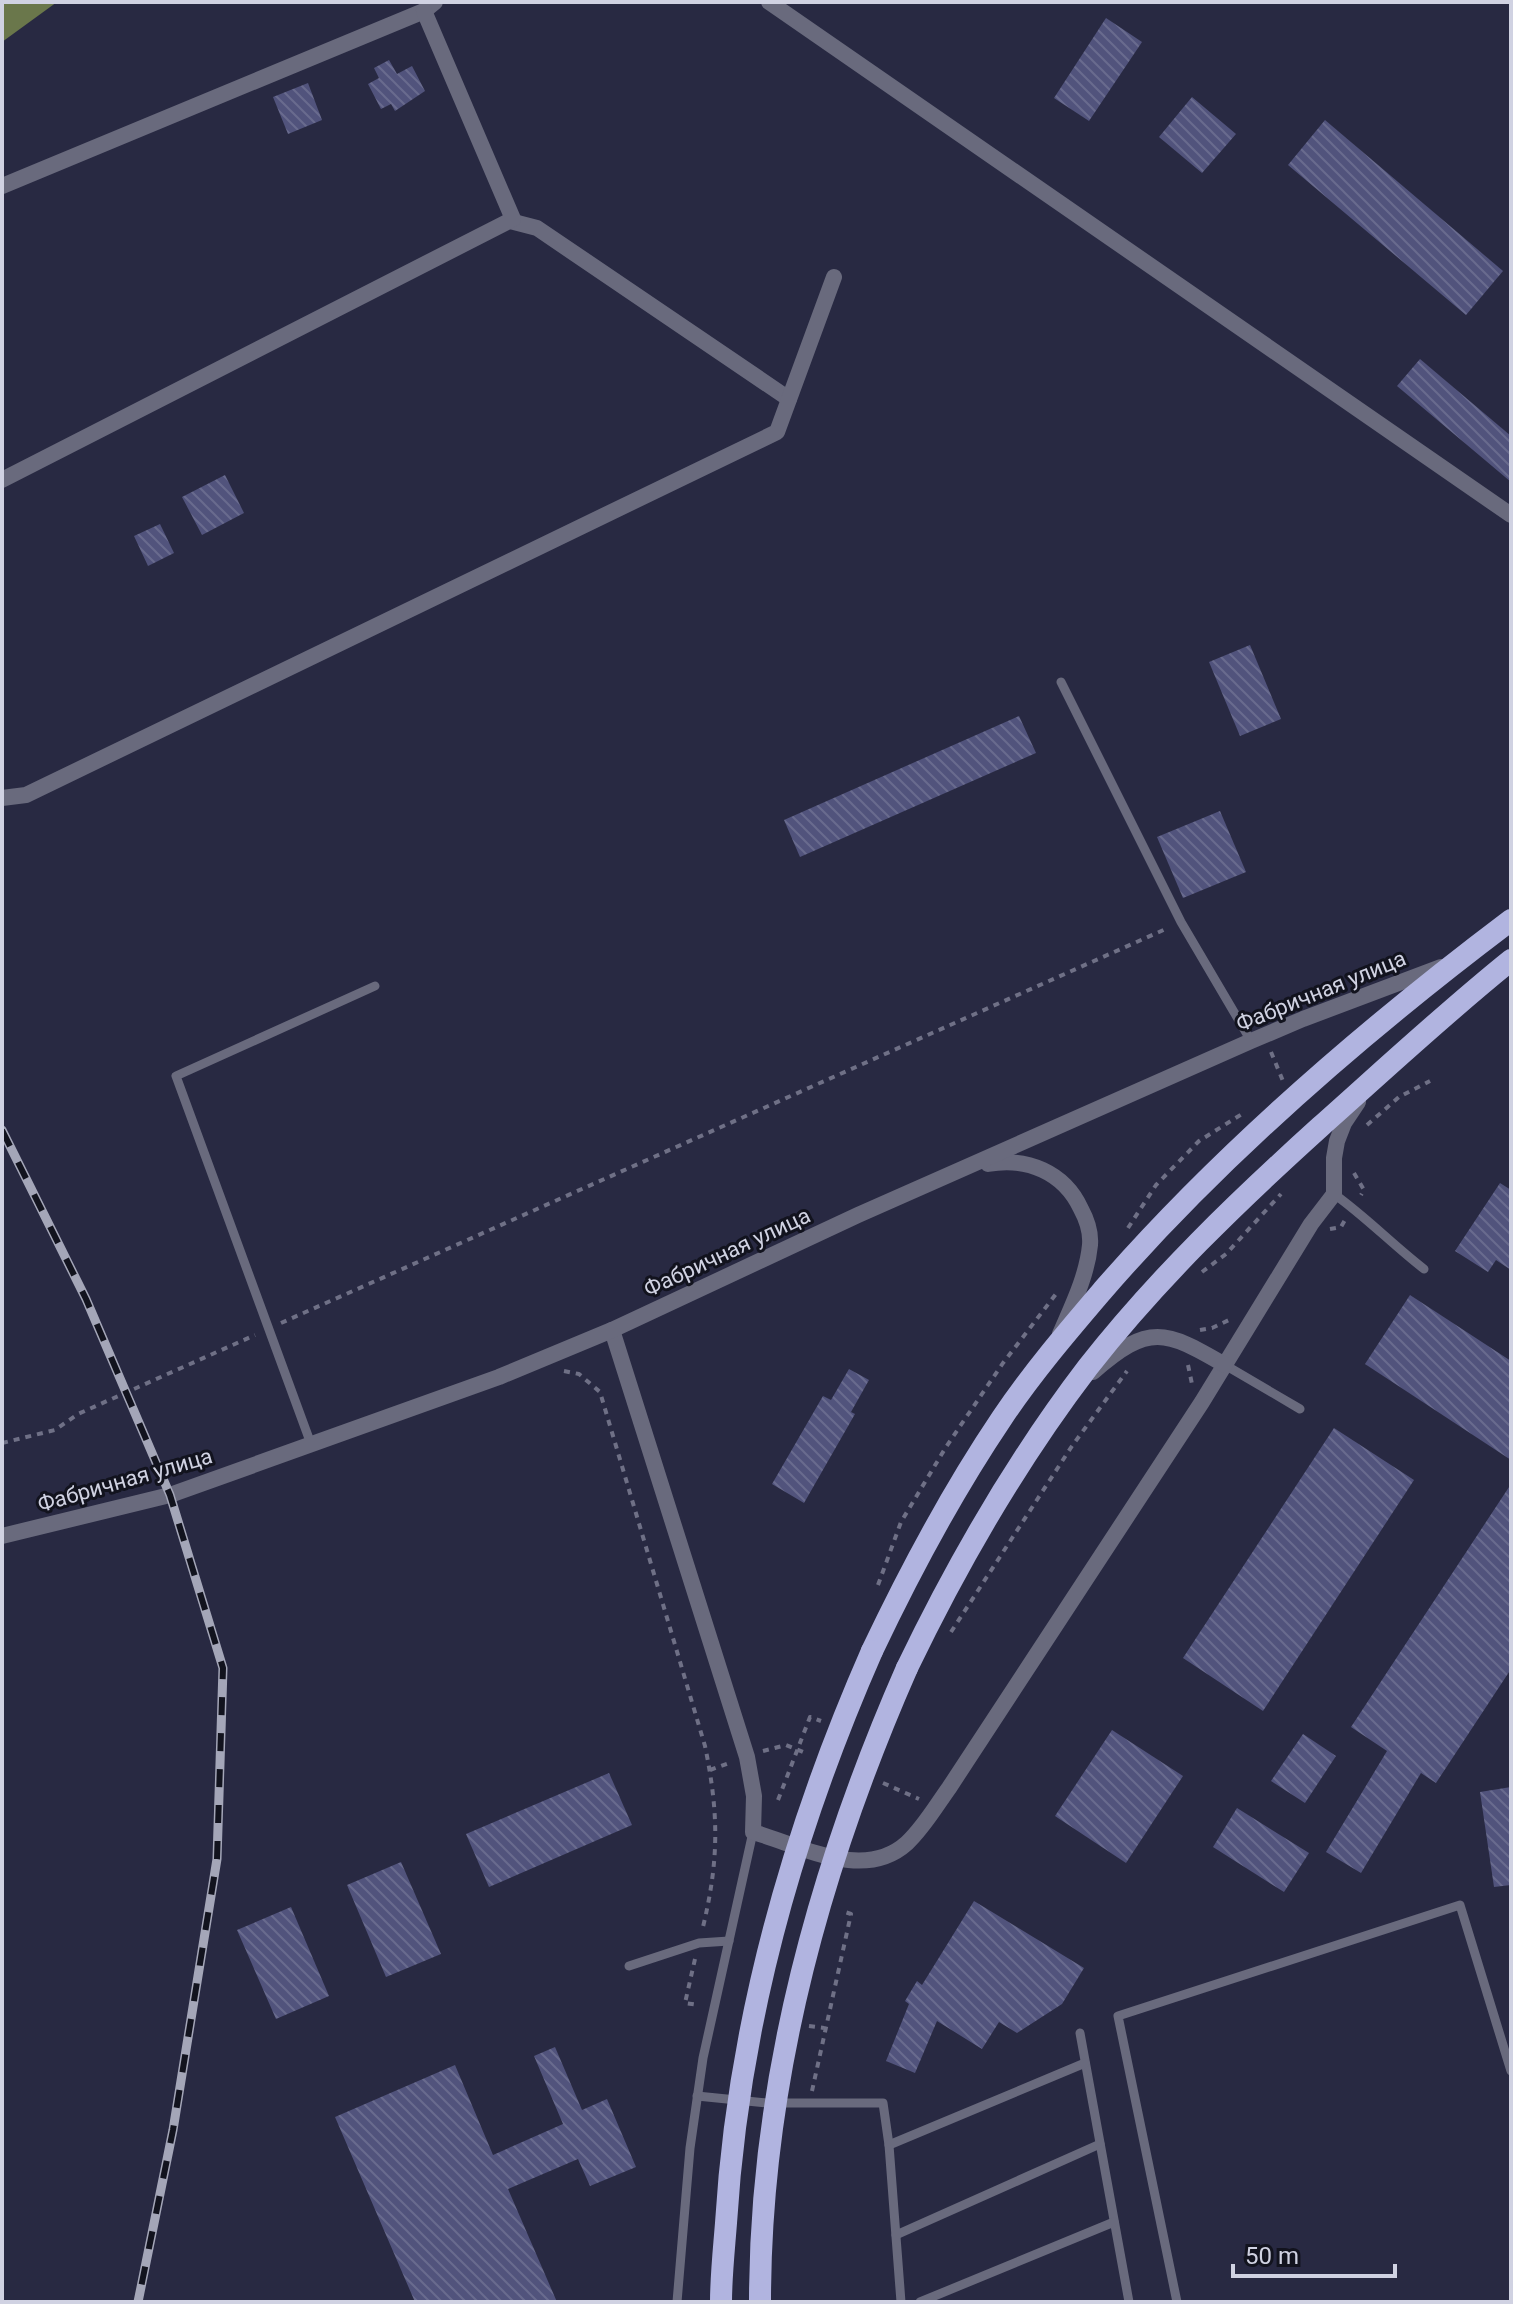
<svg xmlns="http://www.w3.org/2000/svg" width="1513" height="2304" font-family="Roboto,sans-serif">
  <defs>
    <pattern id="building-back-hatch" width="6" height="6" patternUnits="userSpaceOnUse" patternTransform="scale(2)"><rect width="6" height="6" fill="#51537c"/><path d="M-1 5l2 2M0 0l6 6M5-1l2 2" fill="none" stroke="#696b8e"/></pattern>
  </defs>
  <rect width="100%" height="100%" fill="#282942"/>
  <polygon fill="#6a774b" points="2,2 57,2 2,42"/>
  <g fill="url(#building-back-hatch)">
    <polygon points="1106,18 1142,42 1089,121 1054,98"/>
    <polygon points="389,60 397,74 412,66 425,91 395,111 391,104 381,109 368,84 379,78 374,68"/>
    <polygon points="308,83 322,120 288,134 273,97"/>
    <polygon points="1192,97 1236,134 1202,173 1159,137"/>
    <polygon points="1325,120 1503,271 1466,315 1288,165"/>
    <polygon points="1420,359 1511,436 1511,482 1397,386"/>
    <polygon points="225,475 244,513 202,535 182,497"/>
    <polygon points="160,524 174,553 148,566 134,536"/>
    <polygon points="1250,645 1281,719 1240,736 1209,662"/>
    <polygon points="1019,716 1036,753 800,857 784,820"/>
    <polygon points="1220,811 1246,872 1183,898 1157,837"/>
    <polygon points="1500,1183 1511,1190 1511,1270 1496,1260 1488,1272 1455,1251"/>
    <polygon points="1410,1295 1511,1361 1511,1460 1365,1364"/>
    <polygon points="849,1369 869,1380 851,1412 855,1414 804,1503 772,1484 823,1396 831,1400"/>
    <polygon points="1334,1428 1414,1480 1263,1711 1183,1658"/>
    <polygon points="1511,1484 1511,1669 1436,1783 1421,1773 1361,1873 1326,1852 1387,1751 1351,1727"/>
    <polygon points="1112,1730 1183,1776 1126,1863 1055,1816"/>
    <polygon points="1303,1734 1336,1756 1305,1803 1271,1781"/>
    <polygon points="609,1773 632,1825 489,1887 466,1834"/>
    <polygon points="1511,1787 1511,1885 1494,1887 1480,1792"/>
    <polygon points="1237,1808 1309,1853 1284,1892 1213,1847"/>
    <polygon points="401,1862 441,1954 386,1977 347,1885"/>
    <polygon points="974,1901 1084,1968 1062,2004 1017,2033 999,2022 982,2049 937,2021 915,2073 886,2061 909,2004 905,2001 917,1981 922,1985"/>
    <polygon points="291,1907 329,1996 276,2019 237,1930"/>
    <polygon points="555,2047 582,2110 607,2099 636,2167 590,2186 578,2159 508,2189 557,2302 415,2302 335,2117 455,2065 493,2155 563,2124 534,2056"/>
  </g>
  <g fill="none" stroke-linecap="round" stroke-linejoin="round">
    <g stroke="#6f7086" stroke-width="4" stroke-dasharray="6 6" stroke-linecap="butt">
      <polyline points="1271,1052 1283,1081"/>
      <polyline points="1367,1125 1399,1097 1430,1081"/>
      <polyline points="1354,1173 1364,1190 1361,1195"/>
      <polyline points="1128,1228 1156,1185 1199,1141 1242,1114"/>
      <polyline points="1330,1229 1341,1227 1345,1220"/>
      <polyline points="1202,1272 1226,1254 1281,1194"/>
      <polyline points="281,1323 1168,928"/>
      <polyline points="1200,1330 1212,1328 1229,1320"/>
      <polyline points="1188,1365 1192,1384"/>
      <path d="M564,1371L579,1374L600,1392L705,1746C719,1814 719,1860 703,1927"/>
      <polyline points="2,1443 55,1430 78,1414 255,1335"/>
      <polyline points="878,1585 901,1522 946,1447 1003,1363 1056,1294"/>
      <polyline points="951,1632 1072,1446 1127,1371"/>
      <polyline points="763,1751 786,1745 808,1754"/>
      <polyline points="710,1770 729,1763"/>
      <polyline points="883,1783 919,1799"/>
      <polyline points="695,1959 685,2003 699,2005"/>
      <polyline points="809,2026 824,2028"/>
      <polyline points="812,2091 851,1914 842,1911"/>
    </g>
    <g stroke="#696a7d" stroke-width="9">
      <polyline points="1061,682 1181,922 1251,1041"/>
      <path d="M1334,1194C1366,1217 1393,1245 1424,1269"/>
      <polyline points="1225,1365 1300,1409"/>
      <polyline points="311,1444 176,1076 375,986"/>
      <polyline points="629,1966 699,1943 729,1941"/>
      <polyline points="1080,2033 1129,2302"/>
      <polyline points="697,2096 767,2103 883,2103 889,2145"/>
      <polyline points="896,2235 1100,2144"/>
      <polyline points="677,2302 690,2148 703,2058 753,1832"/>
      <polyline points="901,2302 889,2145 1085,2063"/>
      <polyline points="920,2302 1114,2222"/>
      <polyline points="1177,2302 1118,2016 1460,1905 1511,2071"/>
    </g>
    <g stroke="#696a7d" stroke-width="16">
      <polyline points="769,2 1511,515"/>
      <polyline points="2,186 424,11 435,2"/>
      <polyline points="510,221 537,228 789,399"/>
      <polyline points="2,480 513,219 424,11"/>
      <polyline points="2,798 26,795 777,432 834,277"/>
    </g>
    <g stroke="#696a7d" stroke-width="16">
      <path d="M988,1164C1027,1157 1064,1172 1081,1209C1087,1220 1091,1233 1090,1245C1087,1276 1072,1306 1060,1334"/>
      <path d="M612,1330L747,1757L754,1796L753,1832C802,1846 864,1882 907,1843C924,1827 936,1806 949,1788L1202,1402L1311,1224L1334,1194V1158L1337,1141L1344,1123L1358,1102"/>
      <path d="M1093,1372C1149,1323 1165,1330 1225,1365"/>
      <polyline points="2,1536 170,1495 499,1377 612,1330 858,1215 1251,1041 1303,1019 1441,967"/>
    </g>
    <g stroke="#b1b4e0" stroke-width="22">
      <path d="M872,1651C910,1571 952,1492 1002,1418C1032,1373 1068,1331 1103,1290C1224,1151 1365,1030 1511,920"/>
      <path d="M907,1668C958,1562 1017,1460 1088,1367C1157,1279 1237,1202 1320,1127C1383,1071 1445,1013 1511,960"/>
    </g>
    <defs>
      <polyline id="rail" points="2,1130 86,1299 170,1495 223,1668 217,1859 173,2130 138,2302"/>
    </defs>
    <use href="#rail" stroke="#a4a6b8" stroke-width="9"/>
    <use href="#rail" stroke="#12131e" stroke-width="6" stroke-dasharray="18" stroke-linecap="butt"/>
    <polyline stroke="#6f7086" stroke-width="4" stroke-dasharray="6 6" stroke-linecap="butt" points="778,1800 810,1717 821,1721"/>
    <g stroke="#b1b4e0" stroke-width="22">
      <path d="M721,2302C721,2276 724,2249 726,2223C738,2024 792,1833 872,1651"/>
      <path d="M760,2302C760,2083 820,1866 907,1668"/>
    </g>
  </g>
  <g text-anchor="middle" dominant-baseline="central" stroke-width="6" stroke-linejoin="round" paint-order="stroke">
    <g font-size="22" fill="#d0d2e2" stroke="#12131e">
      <text transform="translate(1321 991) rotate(-22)">Фабричная улица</text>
      <text transform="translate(727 1252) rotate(-25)">Фабричная улица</text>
      <text transform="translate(125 1480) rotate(-16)">Фабричная улица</text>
    </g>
  </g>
  <rect width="1513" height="2304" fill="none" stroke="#d0d2e2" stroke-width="8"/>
  <path d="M1233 2264v12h162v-12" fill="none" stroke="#d0d2e2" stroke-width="4"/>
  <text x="1245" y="2264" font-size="24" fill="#d0d2e2" stroke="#12131e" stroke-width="6" paint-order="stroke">50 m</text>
</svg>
